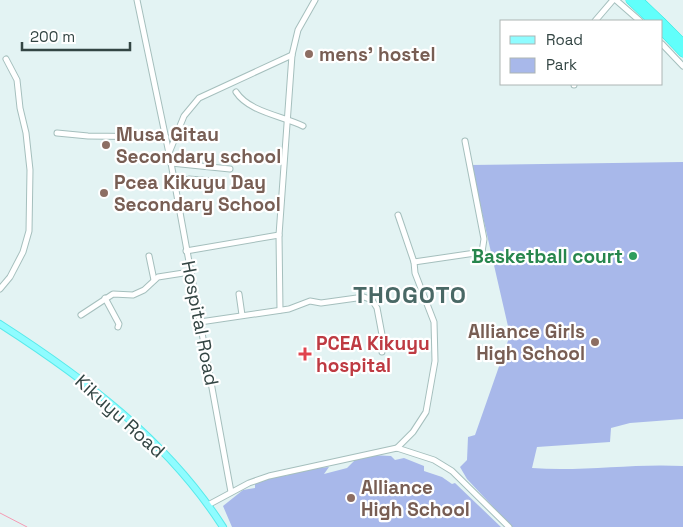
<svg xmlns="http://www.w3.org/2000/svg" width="683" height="527" font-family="'Space Grotesk',sans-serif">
  <rect width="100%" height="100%" fill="#e3f3f3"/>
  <g fill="#a8b8ea">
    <path d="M683,162V419L630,423L611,428L610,442L537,447L532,468C582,472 633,463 683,466V527H512L467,479L460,467L467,460L468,437L475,435L510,335L471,165Z"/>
    <polygon points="372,455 391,456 395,460 404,458 424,466 424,471 442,477 452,484 455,483 501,527 232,527 223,506 243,490 255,488 255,483 281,475 285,476 308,469 329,467 324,474 347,468 357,458"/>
  </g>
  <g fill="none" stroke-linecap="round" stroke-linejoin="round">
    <polyline stroke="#f59ab3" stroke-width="1" points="0,513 27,527"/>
    <defs>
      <g id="minor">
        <polyline points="137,0 171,163 231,492"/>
        <polyline points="616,0 640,21"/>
        <polyline points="595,21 613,0"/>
        <polyline points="662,44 683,66"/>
        <polyline points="574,85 574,84"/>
        <path d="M236,92C249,112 283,116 303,126"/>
        <polyline points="57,133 88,136 166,137"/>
        <polyline points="169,153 184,116 199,98 292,55"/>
        <polyline points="171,163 230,169"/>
        <polyline points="175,183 189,179 212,181"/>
        <polyline points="398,215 414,262 482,252 484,239 465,141"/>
        <polyline points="186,251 279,235"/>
        <polyline points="149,256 154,280"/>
        <polyline points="0,289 10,277 23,252 29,231 30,170 26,133 20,108 17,80 6,59"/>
        <polyline points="239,294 242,315"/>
        <polyline points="105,298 119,324 118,327"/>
        <polyline points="280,310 279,235 292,55 298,30 315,0"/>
        <polyline points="81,315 113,294 133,295 144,290 158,277 190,272"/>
        <polyline points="200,322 289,309 310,301 321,303 364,297 372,300 377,308 383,340 382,352"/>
        <polyline points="397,448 413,432 426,412 435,361 434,322 415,273 414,262"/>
        <polyline points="208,505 249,483 269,476 397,448 434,460 452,471 509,527"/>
      </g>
      <path id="major" d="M0,324C84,378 168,441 223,527"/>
      <g id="highway">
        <polyline points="630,0 652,21"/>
        <polyline points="639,0 661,21"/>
        <polyline points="662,22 683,43"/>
        <polyline points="662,31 683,53"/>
      </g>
    </defs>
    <use href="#minor" stroke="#a5bfbd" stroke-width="7"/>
    <use href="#major" stroke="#58eaeb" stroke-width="8"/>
    <use href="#highway" stroke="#28e8dd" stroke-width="9"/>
    <use href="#minor" stroke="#fff" stroke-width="5"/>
    <use href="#major" stroke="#8ffcff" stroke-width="6"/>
    <use href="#highway" stroke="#61fffb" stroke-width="8"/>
  </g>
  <g fill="#8d6e63" stroke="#fff" stroke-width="2">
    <circle cx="309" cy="54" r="5"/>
    <circle cx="106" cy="145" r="5"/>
    <circle cx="104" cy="193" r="5"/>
    <circle cx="595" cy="342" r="5"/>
    <circle cx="351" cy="498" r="5"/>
  </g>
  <circle fill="#2e9e5b" stroke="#fff" stroke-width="2" cx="633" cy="256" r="5"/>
  <path fill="#e0444e" stroke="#fff" stroke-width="2" d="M302.5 346.5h5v5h5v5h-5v5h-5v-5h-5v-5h5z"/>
  <g text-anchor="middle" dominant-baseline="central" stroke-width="4.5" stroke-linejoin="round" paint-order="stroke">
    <g font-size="19" font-weight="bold" fill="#785e54" stroke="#fff" text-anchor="start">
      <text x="319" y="54">mens' hostel</text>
      <text x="116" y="134">Musa Gitau<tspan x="116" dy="22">Secondary school</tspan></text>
      <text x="114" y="182">Pcea Kikuyu Day<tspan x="114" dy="22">Secondary School</tspan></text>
      <text x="585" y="331" text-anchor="end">Alliance Girls<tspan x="585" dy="22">High School</tspan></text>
      <text x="361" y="487">Alliance<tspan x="361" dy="22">High School</tspan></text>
    </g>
    <g font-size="19" font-weight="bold" fill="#27864d" stroke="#fff" text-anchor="end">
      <text x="623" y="256">Basketball court</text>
    </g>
    <g font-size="19" fill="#334543" stroke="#fff">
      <text transform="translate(200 323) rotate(79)">Hospital Road</text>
      <text transform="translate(120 416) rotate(42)">Kikuyu Road</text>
    </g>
    <g font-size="19" font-weight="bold" fill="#be3a42" stroke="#fff" text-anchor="start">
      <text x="316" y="343">PCEA Kikuyu<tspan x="316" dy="22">hospital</tspan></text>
    </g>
    <g font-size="24" font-weight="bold" letter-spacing="1" fill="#496865" stroke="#fff">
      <text x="410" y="294">THOGOTO</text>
    </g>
  </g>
  <rect x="500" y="20" width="162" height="65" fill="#ffffff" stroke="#adb5b4"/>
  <rect x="510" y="36" width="25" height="8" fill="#8ffcff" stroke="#adb5b4"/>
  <text x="546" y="45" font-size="15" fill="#334543">Road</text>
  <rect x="510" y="58" width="25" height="15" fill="#a8b8ea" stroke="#adb5b4"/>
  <text x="546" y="70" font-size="15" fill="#334543">Park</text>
  <path d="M22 42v8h108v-8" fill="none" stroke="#334543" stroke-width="2.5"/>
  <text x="30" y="42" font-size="15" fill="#334543" stroke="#ffffff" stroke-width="4" paint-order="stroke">200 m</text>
</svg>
